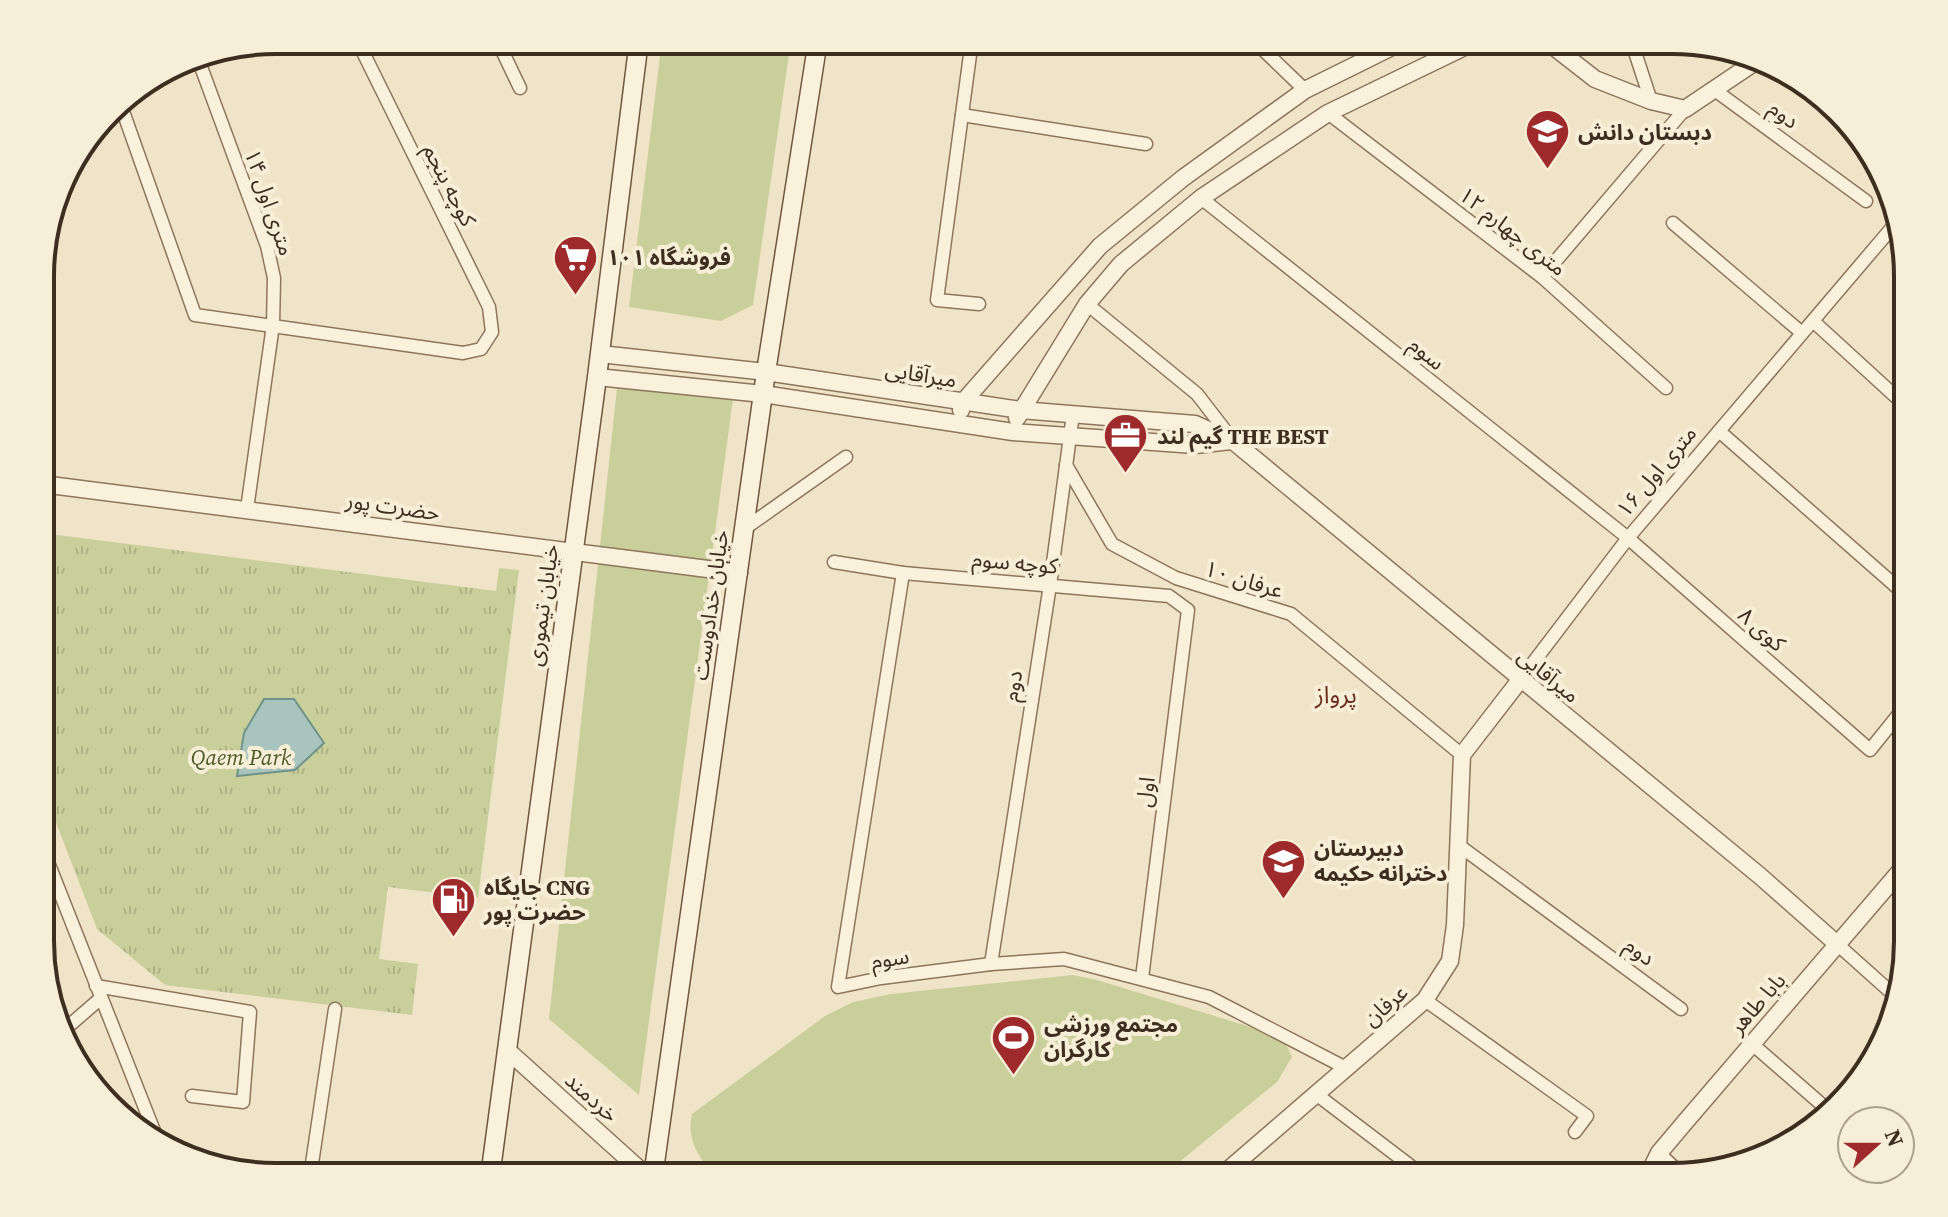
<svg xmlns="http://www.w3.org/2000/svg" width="1948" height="1217" font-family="'Source Serif 4','Noto Sans Arabic',serif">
  <defs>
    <pattern id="park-tufts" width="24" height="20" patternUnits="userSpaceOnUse" patternTransform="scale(2)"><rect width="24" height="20" fill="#c9cf9b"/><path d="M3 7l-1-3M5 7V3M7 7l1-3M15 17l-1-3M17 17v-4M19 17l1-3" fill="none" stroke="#aeb285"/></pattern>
  </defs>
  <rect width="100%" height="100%" fill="#f0e4c8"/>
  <g fill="#c9cf9b">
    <polygon points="662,40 791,40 753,305 721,321 629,307"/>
    <polygon points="617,388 733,399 639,1095 549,1019"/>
    <path d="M1073,975L1097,980L1254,1028L1284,1040L1292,1057L1277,1082L1161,1177H718C699,1160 686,1140 692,1114L825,1016L853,1002L891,994Z"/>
  </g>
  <polygon fill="url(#park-tufts)" points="42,533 496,591 499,568 519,570 478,898 388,887 379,959 418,964 412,1015 165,985 97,929 42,786"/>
  <polygon fill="#a9c4bc" stroke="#6f938a" stroke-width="2" points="264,699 294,699 324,743 295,770 237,776 244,733"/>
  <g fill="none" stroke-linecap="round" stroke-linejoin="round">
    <defs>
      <g id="minor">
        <polyline points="497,40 520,88"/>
        <polyline points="972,40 937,300 979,304"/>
        <polyline points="1253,40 1305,90"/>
        <polyline points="1631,40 1651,101"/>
        <polyline points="197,56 267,246 274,278 273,325 247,509"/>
        <polyline points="1716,91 1866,201"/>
        <polyline points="119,100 195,315 463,353 481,349 492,332 489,307 357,40"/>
        <polyline points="1328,113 1542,277 1666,388"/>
        <polyline points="962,115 1146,144"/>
        <polyline points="1201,198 1628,538 1870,750 1907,704"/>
        <polyline points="1673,223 1802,333"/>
        <polyline points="1542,277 1685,109"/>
        <polyline points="1087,304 1197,394 1231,438"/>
        <polyline points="1813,321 1907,407"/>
        <polyline points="1719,431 1907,596"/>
        <polyline points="1066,465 1112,544 1176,578 1291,614 1462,755"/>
        <polyline points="744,529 846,457"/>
        <polyline points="834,562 903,573 1169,596 1188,610 1142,978"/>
        <polyline points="903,573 838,987 881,978 991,964 1064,959 1209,997 1346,1068"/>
        <polyline points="1520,680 1628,538 1896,223"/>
        <polyline points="1457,844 1681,1009"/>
        <polyline points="42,847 158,1141"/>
        <polyline points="1837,944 1894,995"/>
        <polyline points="991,964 1050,585 1073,414"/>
        <polyline points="96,986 250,1012 243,1102 192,1096"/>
        <polyline points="1425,1000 1587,1116 1575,1132"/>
        <polyline points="64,1030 101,998"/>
        <polyline points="1751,1043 1828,1110"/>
        <polyline points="1316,1094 1425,1177"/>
        <polyline points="1659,1153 1684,1177"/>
        <polyline points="310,1177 335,1009"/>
      </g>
      <g id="tertiary">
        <polyline points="1545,40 1595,79 1651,101 1685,109 1752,64"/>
        <polyline points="600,354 766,372 1020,410 1195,424 1233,441 1760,876 1837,944"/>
        <polyline points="597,377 763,394 1013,432 1195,445 1231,441"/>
        <polyline points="961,410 963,402 1100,246 1183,178 1305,90 1406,40"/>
        <polyline points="1017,418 1087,304 1121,264 1201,198 1328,113 1479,40"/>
        <polyline points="42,484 739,573"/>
        <polyline points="507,1050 648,1177"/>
        <polyline points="1220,1177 1425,1000 1450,961 1455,925 1462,755 1520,680"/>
        <polyline points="1647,1177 1659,1153 1686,1121 1908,862"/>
      </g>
      <g id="secondary">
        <polyline points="490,1177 597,377 639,40"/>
        <polyline points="653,1177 766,372 818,40"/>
      </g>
    </defs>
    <use href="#minor" stroke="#8d765c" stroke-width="15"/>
    <use href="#tertiary" stroke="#8d765c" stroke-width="19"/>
    <use href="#secondary" stroke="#6f573f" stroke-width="21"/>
    <use href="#minor" stroke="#faf1dc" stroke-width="12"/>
    <use href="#tertiary" stroke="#faf1dc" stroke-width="16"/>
    <use href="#secondary" stroke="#faf1dc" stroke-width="18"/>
  </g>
  <defs>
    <symbol id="school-pin" viewBox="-11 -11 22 30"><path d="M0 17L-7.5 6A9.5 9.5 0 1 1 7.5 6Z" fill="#9e2a2b" stroke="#f7eed8"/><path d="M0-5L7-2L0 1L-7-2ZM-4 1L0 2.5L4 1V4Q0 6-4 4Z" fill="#fff"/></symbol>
    <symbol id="supermarket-pin" viewBox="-11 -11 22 30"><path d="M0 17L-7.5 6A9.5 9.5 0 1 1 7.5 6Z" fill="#9e2a2b" stroke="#f7eed8"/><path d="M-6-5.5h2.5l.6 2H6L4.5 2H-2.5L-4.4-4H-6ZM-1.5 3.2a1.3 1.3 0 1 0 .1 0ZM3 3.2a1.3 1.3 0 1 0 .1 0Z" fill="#fff"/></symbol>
    <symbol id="office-pin" viewBox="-11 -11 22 30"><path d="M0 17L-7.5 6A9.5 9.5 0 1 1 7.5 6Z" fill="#9e2a2b" stroke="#f7eed8"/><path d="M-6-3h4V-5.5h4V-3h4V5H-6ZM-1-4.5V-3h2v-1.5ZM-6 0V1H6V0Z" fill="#fff"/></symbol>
    <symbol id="fuel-pin" viewBox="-11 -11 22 30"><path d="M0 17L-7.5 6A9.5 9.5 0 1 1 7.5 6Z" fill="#9e2a2b" stroke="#f7eed8"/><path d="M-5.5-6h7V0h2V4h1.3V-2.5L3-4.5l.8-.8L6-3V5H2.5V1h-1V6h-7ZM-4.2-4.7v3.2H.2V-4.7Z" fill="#fff"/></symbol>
    <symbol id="stadium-pin" viewBox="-11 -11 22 30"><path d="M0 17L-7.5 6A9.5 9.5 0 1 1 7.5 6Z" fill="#9e2a2b" stroke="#f7eed8"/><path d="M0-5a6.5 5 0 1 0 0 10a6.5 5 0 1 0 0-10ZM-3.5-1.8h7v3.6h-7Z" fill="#fff"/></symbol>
  </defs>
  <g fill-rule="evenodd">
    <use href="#school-pin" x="1522" y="106" width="51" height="69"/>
    <use href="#supermarket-pin" x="550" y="232" width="51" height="69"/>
    <use href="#office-pin" x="1100" y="410" width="51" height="69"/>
    <use href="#school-pin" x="1258" y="836" width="51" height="69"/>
    <use href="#fuel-pin" x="428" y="874" width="51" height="69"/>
    <use href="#stadium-pin" x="988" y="1012" width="51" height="69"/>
  </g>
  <g text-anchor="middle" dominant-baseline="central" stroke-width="8" stroke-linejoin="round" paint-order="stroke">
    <g font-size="22" fill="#3d2e20" stroke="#f7eed8">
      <text transform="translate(1784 114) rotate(36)">دوم</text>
      <text transform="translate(450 185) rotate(63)">کوچه پنجم</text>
      <text transform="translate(270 202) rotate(71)">۱۴ متری اول</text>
      <text transform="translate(1513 231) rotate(38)">۱۲ متری چهارم</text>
      <text transform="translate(1427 353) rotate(39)">سوم</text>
      <text transform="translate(921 374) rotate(9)">میرآقایی</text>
      <text transform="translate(1656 471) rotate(-50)">۱۶ متری اول</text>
      <text transform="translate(393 506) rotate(8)">حضرت پور</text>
      <text transform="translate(1015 562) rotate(5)">کوچه سوم</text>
      <text transform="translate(1244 579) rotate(17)">عرفان ۱۰</text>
      <text transform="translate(542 605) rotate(-82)">خیابان تیموری</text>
      <text transform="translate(710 605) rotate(-82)">خیابان خدادوست</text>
      <text transform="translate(1762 629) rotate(41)">کوی ۸</text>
      <text transform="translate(1549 675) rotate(39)">میرآقایی</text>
      <text transform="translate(1012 686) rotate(-81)">دوم</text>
      <text transform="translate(1145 792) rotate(-83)">اول</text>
      <text transform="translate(1640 951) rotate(36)">دوم</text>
      <text transform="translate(890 958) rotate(-9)">سوم</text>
      <text transform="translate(1757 1003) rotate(-49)">بابا طاهر</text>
      <text transform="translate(1385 1005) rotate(-41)">عرفان</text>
      <text transform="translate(592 1097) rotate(42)">خردمند</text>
    </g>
    <g font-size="22" font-weight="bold" fill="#3d2e20" stroke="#f7eed8" text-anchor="start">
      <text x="1578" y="132">دبستان دانش</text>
      <text x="607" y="257">فروشگاه ۱۰۱</text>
      <text x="1157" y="436">گیم لند THE BEST</text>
      <text x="1314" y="848">دبیرستان<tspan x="1314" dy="25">دخترانه حکیمه</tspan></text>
      <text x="484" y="887">جایگاه CNG<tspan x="484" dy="25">حضرت پور</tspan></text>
      <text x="1044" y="1024">مجتمع ورزشی<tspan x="1044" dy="25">کارگران</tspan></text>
    </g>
    <g font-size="22" font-style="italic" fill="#4d5a26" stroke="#f7eed8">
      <text x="241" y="757">Qaem Park</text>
    </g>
    <g font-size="24" fill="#6b2e1e" stroke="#f7eed8">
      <text x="1336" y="694">پرواز</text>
    </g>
  </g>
  <path d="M0 0H1948V1217H0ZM276 54H1672A222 222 0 0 1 1894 276V941A222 222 0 0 1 1672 1163H276A222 222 0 0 1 54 941V276A222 222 0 0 1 276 54Z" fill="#f7eed8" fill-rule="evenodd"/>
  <path fill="none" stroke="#3d2e20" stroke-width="4" d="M276 54H1672A222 222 0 0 1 1894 276V941A222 222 0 0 1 1672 1163H276A222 222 0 0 1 54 941V276A222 222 0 0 1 276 54Z"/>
  <g transform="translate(1876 1145) rotate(69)"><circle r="38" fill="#f7eed8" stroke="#ada18e" stroke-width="2"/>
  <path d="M0-6L14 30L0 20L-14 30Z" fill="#9e2a2b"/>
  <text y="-12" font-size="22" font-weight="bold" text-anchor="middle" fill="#3d2e20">N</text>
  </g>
</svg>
